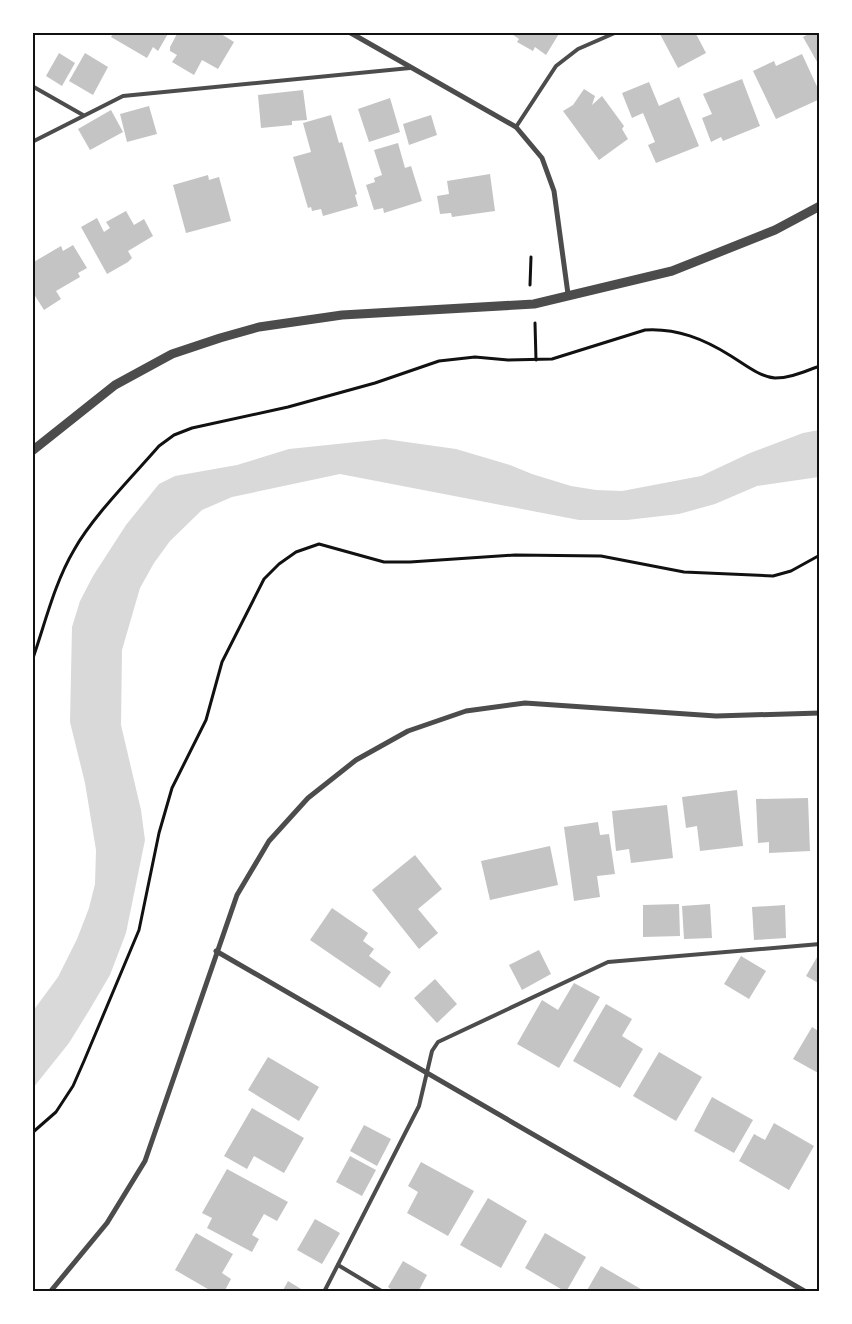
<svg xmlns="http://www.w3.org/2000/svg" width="852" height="1324" font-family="'Golos Text',sans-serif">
  <rect width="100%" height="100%" fill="#fff"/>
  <polygon fill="#d9d9d9" points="819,430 819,477 757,486 715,504 679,514 627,520 579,520 340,474 232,497 202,510 170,541 154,563 140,588 122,650 121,725 141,810 145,840 126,933 110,975 90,1009 69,1043 33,1088 33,1011 58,977 77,939 89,908 95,884 96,850 85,783 70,722 72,627 80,601 93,576 126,525 159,484 175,476 237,465 289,449 385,439 456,449 510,465 532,474 571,486 596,490 622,491 701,476 750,453 803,433"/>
  <g fill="#c4c4c4">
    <polygon points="114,32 169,32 158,51 153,47 147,58 111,37"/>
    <polygon points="178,32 218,32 234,42 218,69 202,60 194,75 172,62 177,55 170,51 170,47"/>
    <polygon points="509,32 560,32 546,55 535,47 533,51 517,42 519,39"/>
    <polygon points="662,32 695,32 706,53 678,68 660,34"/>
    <polygon points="812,32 820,33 820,67 803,37"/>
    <polygon points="59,53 75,63 62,86 46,76"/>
    <polygon points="85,53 108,67 93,95 69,81"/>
    <polygon points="802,54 820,93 820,99 776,119 753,71 774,61 776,66"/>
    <polygon points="742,79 760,126 723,141 721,137 711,142 702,118 712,114 703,94"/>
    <polygon points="649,82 659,106 679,97 699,146 656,163 648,145 655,142 643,113 632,118 622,93"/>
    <polygon points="584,89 595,96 592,105 602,96 624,126 622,129 628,139 599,160 563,111 573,105"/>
    <polygon points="303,90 307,120 292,121 292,125 261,128 258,95"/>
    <polygon points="390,98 400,132 369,142 358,109"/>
    <polygon points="149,106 157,134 127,142 120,114"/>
    <polygon points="111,110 123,132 90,150 78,129"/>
    <polygon points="331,115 339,143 342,142 357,194 355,195 358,206 323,216 321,209 312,211 311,207 308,208 293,157 311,152 303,123"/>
    <polygon points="431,115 437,135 409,145 403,124"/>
    <polygon points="398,143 405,168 411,166 422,201 384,213 383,208 374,210 366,185 375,182 374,178 382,175 374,150"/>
    <polygon points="490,174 495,211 452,217 451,213 440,214 437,196 449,194 447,181"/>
    <polygon points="208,175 209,180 219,177 231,221 186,233 173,185"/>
    <polygon points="126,211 134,225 144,219 153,236 128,251 132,258 128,262 107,274 81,227 97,218 104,232 110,228 106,222"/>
    <polygon points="73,245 87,268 78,273 80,277 56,291 61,299 44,310 32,291 32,263 61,246 63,251"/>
    <polygon points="737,790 743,846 700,851 697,826 686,828 682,797"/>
    <polygon points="808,798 810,851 769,853 769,842 758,843 756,799"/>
    <polygon points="667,805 673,858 631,863 629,849 616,851 612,811"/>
    <polygon points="598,822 600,835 609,834 615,874 597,876 600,897 574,901 564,827"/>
    <polygon points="550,846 558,885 490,900 481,861"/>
    <polygon points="415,855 442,889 418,909 438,933 419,949 372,890"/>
    <polygon points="679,904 680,936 643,937 643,905"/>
    <polygon points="710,904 712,938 684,939 682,906"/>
    <polygon points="785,905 786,938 754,940 752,907"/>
    <polygon points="332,908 368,933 363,941 374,949 369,956 391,972 380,988 310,940"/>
    <polygon points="539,950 551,974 522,990 509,965"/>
    <polygon points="820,952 820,984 806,976"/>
    <polygon points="741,956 766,971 749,999 724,984"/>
    <polygon points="435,979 457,1004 437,1023 414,998"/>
    <polygon points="574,983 600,997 559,1068 517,1044 542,1000 558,1010"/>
    <polygon points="606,1004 632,1019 622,1036 643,1049 620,1088 573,1061"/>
    <polygon points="812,1027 820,1032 820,1074 793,1059"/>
    <polygon points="659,1052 702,1077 676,1121 633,1096"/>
    <polygon points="268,1057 319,1087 299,1121 248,1090"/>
    <polygon points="712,1097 753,1120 734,1153 694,1131"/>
    <polygon points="252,1108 304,1138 284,1173 254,1156 247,1169 224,1156"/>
    <polygon points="774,1123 814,1146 789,1190 739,1161 754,1134 765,1140"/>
    <polygon points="364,1125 391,1139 377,1166 350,1151"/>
    <polygon points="350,1156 376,1170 362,1196 336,1182"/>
    <polygon points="421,1162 474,1191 448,1236 407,1213 418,1192 408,1186"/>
    <polygon points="227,1169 288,1202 277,1221 264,1214 252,1235 259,1239 252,1252 207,1228 212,1218 202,1213"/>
    <polygon points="488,1198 527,1221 501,1268 460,1245"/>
    <polygon points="315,1219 340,1233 322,1264 297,1250"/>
    <polygon points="196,1233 233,1254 222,1273 231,1279 224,1292 213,1292 175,1270"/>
    <polygon points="545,1233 586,1257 566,1292 525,1268"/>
    <polygon points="403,1261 427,1275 418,1292 395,1292 388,1287"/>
    <polygon points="601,1266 646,1292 586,1292"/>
    <polygon points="288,1281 306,1292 282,1292"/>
  </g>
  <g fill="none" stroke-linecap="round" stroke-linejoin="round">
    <g stroke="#111" stroke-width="3">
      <polyline points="530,285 531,257"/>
      <polyline points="535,323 536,360"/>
      <path d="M32,661C45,624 54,584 74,550C93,516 133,476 159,446L174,435L192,428L288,407L375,383L439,361L475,357L508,360L552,359L645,330C677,328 704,339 731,356C744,364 760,377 775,378C791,378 805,371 820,366"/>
      <polyline points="32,1133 56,1112 73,1086 84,1061 139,930 159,833 172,788 206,720 222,662 264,579 279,564 296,552 319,544 384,562 410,562 515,555 601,556 684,572 773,576 791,571 820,555"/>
    </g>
    <g stroke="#4c4c4c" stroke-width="4">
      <polyline points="32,86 83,115"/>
      <polyline points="516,127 556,66 578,49 617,32"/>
      <polyline points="32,142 123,96 410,68"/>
      <polyline points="338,1265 383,1292"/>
      <polyline points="324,1292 419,1106 432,1051 438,1042 608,962 820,944"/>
    </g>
    <g stroke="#4c4c4c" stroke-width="5">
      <polyline points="349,32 516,127 542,158 554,191 568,294"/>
      <polyline points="216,951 806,1292"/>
      <polyline points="50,1292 107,1223 145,1161 237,895 269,841 308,798 356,760 408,731 466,711 525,703 716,716 820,713"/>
    </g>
    <polyline stroke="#4c4c4c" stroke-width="9" points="32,451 115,385 172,354 220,338 259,327 342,315 534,304 672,271 775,230 820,206"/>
  </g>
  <rect width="852" height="1324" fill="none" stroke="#ffffff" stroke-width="68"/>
  <rect x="34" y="34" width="784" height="1256" fill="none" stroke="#111" stroke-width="2"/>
</svg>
